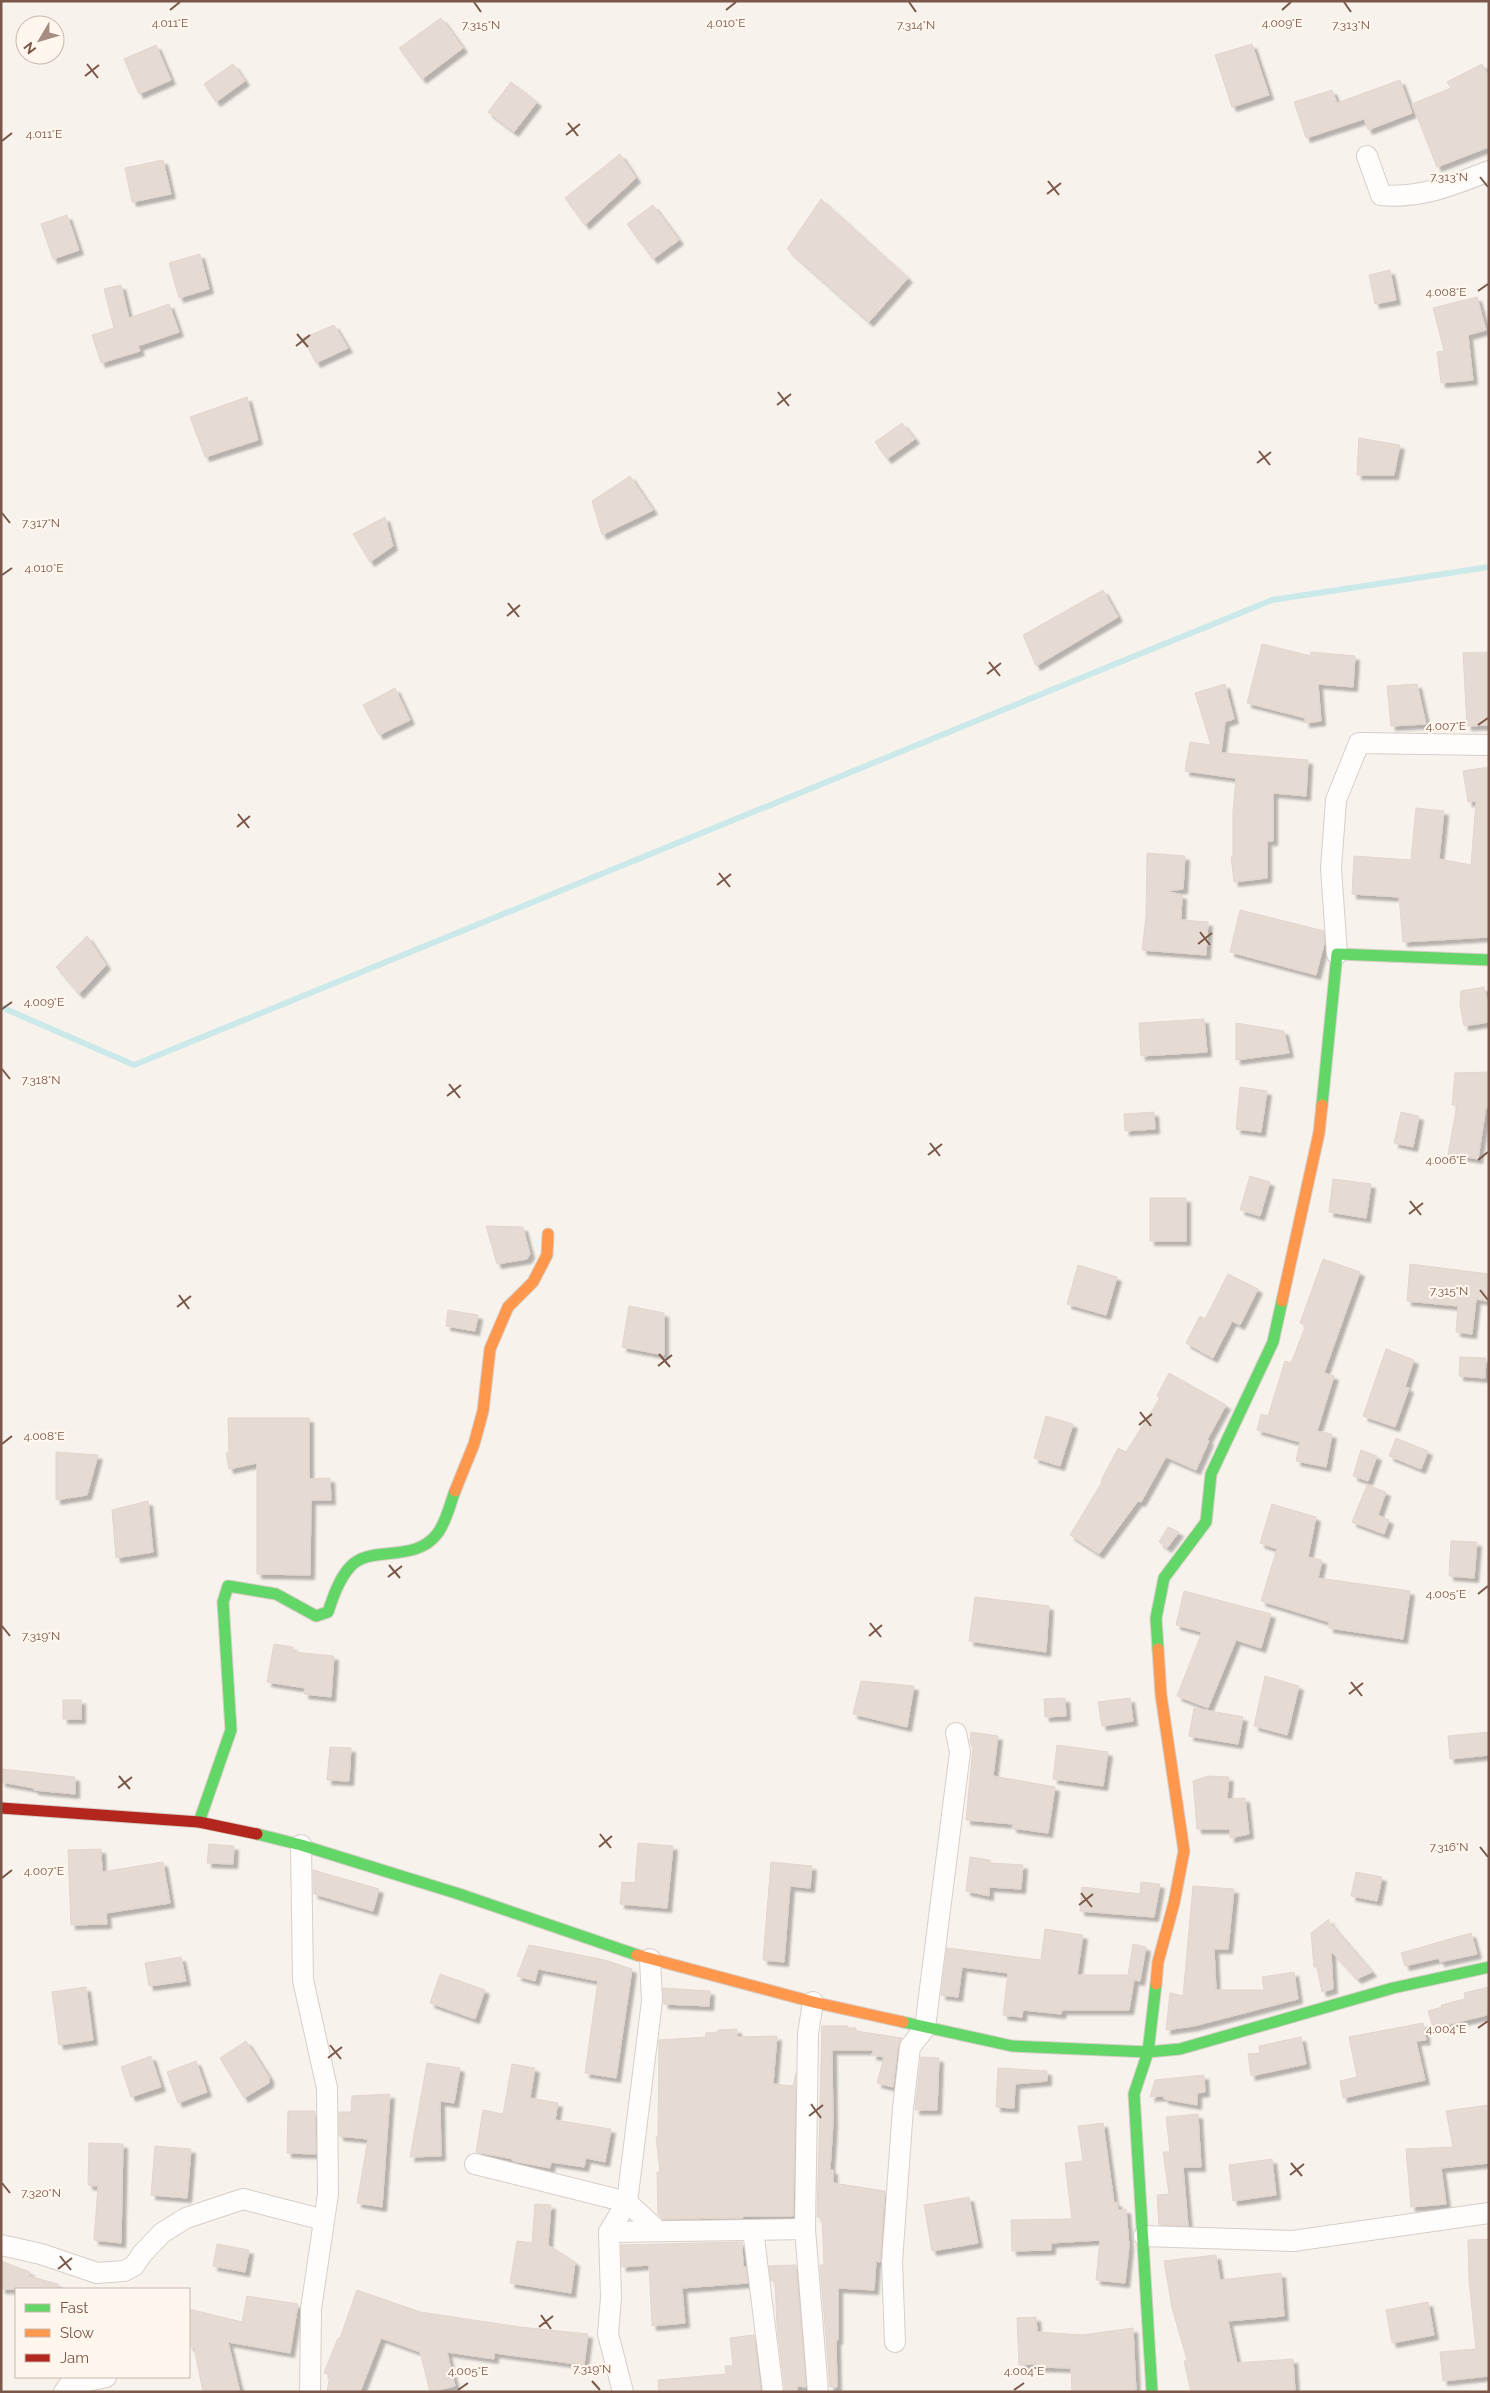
<svg xmlns="http://www.w3.org/2000/svg" width="1490" height="2393" font-family="Raleway,sans-serif">
  <defs>
    <filter id="shadow"><feDropShadow dx="4.5" dy="4.5" stdDeviation="1" flood-color="#0004"/></filter>
  </defs>
  <rect width="100%" height="100%" fill="#f8f2ec"/>
  <g fill="none" stroke-linecap="round" stroke-linejoin="round">
    <polyline stroke="#cce9ea" stroke-width="6" points="1,1007 134,1065 1272,600 1489,567"/>
  </g>
  <g fill="#e5dbd3" stroke="#e2d5cd" filter="url(#shadow)">
    <polygon points="441,18 463,48 422,79 399,48"/>
    <polygon points="1252,44 1269,95 1232,107 1215,55"/>
    <polygon points="156,45 171,80 139,94 124,59"/>
    <polygon points="233,64 245,81 216,102 204,84"/>
    <polygon points="1482,64 1489,77 1489,147 1437,167 1412,104 1451,88 1447,82"/>
    <polygon points="1400,80 1412,113 1368,130 1364,119 1306,138 1294,102 1332,90 1337,103"/>
    <polygon points="511,82 537,102 514,132 488,112"/>
    <polygon points="620,154 636,178 585,225 565,198"/>
    <polygon points="163,160 171,194 132,202 125,168"/>
    <polygon points="821,199 908,278 869,322 787,249"/>
    <polygon points="653,205 679,240 653,259 627,224"/>
    <polygon points="67,215 79,250 53,259 41,224"/>
    <polygon points="200,254 209,289 179,298 169,263"/>
    <polygon points="1390,270 1396,300 1375,304 1369,275"/>
    <polygon points="121,285 129,318 169,304 179,332 138,346 140,351 101,363 92,335 114,328 104,289"/>
    <polygon points="1477,297 1486,330 1468,335 1473,380 1441,383 1437,352 1444,351 1433,308"/>
    <polygon points="334,325 348,348 316,363 303,338"/>
    <polygon points="247,397 258,440 205,457 190,417"/>
    <polygon points="902,423 915,439 887,459 875,442"/>
    <polygon points="1359,438 1400,445 1394,475 1357,475"/>
    <polygon points="630,476 653,510 602,535 592,501"/>
    <polygon points="385,517 393,546 370,562 353,534"/>
    <polygon points="1103,590 1118,617 1036,666 1023,635"/>
    <polygon points="1262,644 1311,656 1311,652 1355,656 1353,687 1318,684 1321,721 1305,723 1305,718 1247,703"/>
    <polygon points="1489,652 1489,725 1467,726 1463,653"/>
    <polygon points="1225,684 1234,719 1225,722 1221,753 1308,760 1306,796 1273,793 1273,841 1267,841 1267,878 1234,882 1231,857 1233,857 1233,812 1236,778 1185,771 1190,742 1211,745 1195,693"/>
    <polygon points="1417,684 1426,724 1391,726 1387,686"/>
    <polygon points="395,688 410,720 379,735 363,705"/>
    <polygon points="1489,767 1489,937 1403,942 1399,897 1352,894 1354,856 1411,860 1416,808 1444,811 1439,859 1471,865 1476,801 1468,802 1463,771"/>
    <polygon points="1147,853 1185,856 1183,889 1166,891 1182,895 1181,920 1208,922 1206,955 1142,950 1146,917"/>
    <polygon points="1240,910 1324,931 1324,944 1316,975 1230,952"/>
    <polygon points="87,936 106,965 79,994 56,967"/>
    <polygon points="1484,987 1489,1008 1489,1022 1464,1026 1460,1005 1461,991"/>
    <polygon points="1204,1019 1207,1052 1141,1056 1139,1023"/>
    <polygon points="1236,1023 1284,1031 1289,1053 1236,1060"/>
    <polygon points="1489,1072 1489,1107 1486,1107 1478,1159 1448,1154 1457,1105 1452,1105 1455,1073"/>
    <polygon points="1240,1087 1267,1091 1261,1132 1236,1129"/>
    <polygon points="1154,1112 1155,1129 1125,1131 1124,1114"/>
    <polygon points="1401,1112 1419,1116 1413,1147 1394,1143"/>
    <polygon points="1250,1176 1270,1182 1260,1216 1240,1210"/>
    <polygon points="1333,1179 1371,1184 1366,1218 1329,1212"/>
    <rect x="1150" y="1198" width="36" height="43"/>
    <polygon points="486,1226 523,1227 530,1254 527,1259 497,1264"/>
    <polygon points="1323,1259 1360,1272 1324,1373 1334,1376 1317,1431 1332,1434 1326,1467 1296,1461 1300,1442 1257,1430 1261,1414 1268,1416 1285,1361 1291,1363 1306,1325 1300,1323"/>
    <polygon points="1410,1264 1489,1274 1487,1301 1476,1299 1472,1334 1456,1332 1458,1306 1407,1301"/>
    <polygon points="1078,1265 1117,1277 1106,1315 1067,1304"/>
    <polygon points="1228,1274 1258,1289 1240,1325 1232,1321 1213,1358 1186,1343 1200,1316 1205,1319"/>
    <polygon points="629,1306 664,1313 664,1355 622,1347"/>
    <polygon points="448,1310 478,1315 475,1331 446,1326"/>
    <polygon points="1386,1349 1414,1360 1405,1387 1409,1388 1395,1427 1363,1416"/>
    <polygon points="1460,1357 1486,1358 1485,1378 1459,1376"/>
    <polygon points="1169,1373 1226,1405 1207,1440 1209,1441 1196,1470 1166,1457 1141,1502 1138,1501 1099,1554 1070,1535 1102,1482 1101,1481 1118,1448 1126,1452 1160,1398 1157,1396"/>
    <polygon points="1046,1416 1073,1424 1060,1466 1034,1458"/>
    <polygon points="228,1418 309,1418 309,1479 330,1478 331,1500 311,1500 310,1575 257,1574 257,1463 229,1469 226,1453 229,1453"/>
    <polygon points="1396,1438 1428,1451 1421,1469 1389,1456"/>
    <polygon points="1361,1450 1377,1456 1368,1481 1353,1476"/>
    <polygon points="56,1452 98,1455 87,1495 56,1500"/>
    <polygon points="1367,1485 1386,1492 1378,1515 1389,1520 1384,1534 1352,1522"/>
    <polygon points="148,1501 153,1552 116,1558 112,1510"/>
    <polygon points="1272,1504 1316,1517 1308,1557 1322,1560 1318,1578 1410,1591 1403,1639 1329,1628 1329,1622 1261,1601 1277,1549 1260,1543"/>
    <polygon points="1168,1527 1179,1532 1167,1548 1159,1542"/>
    <polygon points="1451,1541 1477,1542 1474,1578 1449,1576"/>
    <polygon points="1184,1591 1271,1614 1261,1648 1236,1640 1208,1708 1177,1696 1202,1632 1176,1625"/>
    <polygon points="975,1597 1049,1606 1046,1652 969,1641"/>
    <polygon points="274,1644 293,1647 293,1652 334,1656 331,1697 304,1694 305,1688 267,1682"/>
    <polygon points="1265,1676 1299,1686 1287,1735 1254,1726"/>
    <polygon points="861,1681 914,1686 907,1727 853,1714"/>
    <polygon points="1065,1698 1066,1716 1045,1717 1044,1699"/>
    <polygon points="1130,1698 1133,1721 1102,1726 1098,1702"/>
    <rect x="63" y="1700" width="18" height="19"/>
    <polygon points="1194,1708 1243,1717 1238,1744 1189,1736"/>
    <polygon points="971,1732 998,1736 993,1776 1055,1787 1048,1833 1012,1828 1013,1824 966,1820 973,1748 970,1742"/>
    <polygon points="1489,1732 1489,1755 1450,1759 1448,1736"/>
    <polygon points="1057,1745 1108,1752 1103,1786 1053,1779"/>
    <polygon points="330,1747 351,1748 349,1781 327,1780"/>
    <polygon points="1,1769 75,1777 75,1794 34,1790 34,1788 1,1782"/>
    <polygon points="1208,1776 1229,1777 1227,1799 1245,1798 1249,1834 1230,1838 1230,1829 1197,1829 1193,1781"/>
    <polygon points="638,1843 673,1846 667,1908 620,1904 622,1882 635,1883"/>
    <polygon points="209,1844 234,1846 233,1864 207,1863"/>
    <polygon points="101,1849 102,1872 163,1862 170,1903 106,1913 107,1924 71,1925 68,1850"/>
    <polygon points="970,1857 990,1860 990,1863 1023,1865 1021,1889 989,1887 989,1896 966,1891"/>
    <polygon points="771,1862 812,1866 810,1888 790,1886 784,1962 763,1960"/>
    <polygon points="313,1870 379,1889 373,1911 314,1894"/>
    <polygon points="1356,1872 1382,1877 1377,1901 1351,1896"/>
    <polygon points="1141,1882 1160,1884 1154,1917 1080,1911 1082,1887 1140,1894"/>
    <polygon points="1193,1886 1234,1889 1228,1949 1214,1949 1216,1990 1264,1990 1262,1977 1294,1972 1298,1999 1194,2026 1166,2030 1170,1993 1183,1996"/>
    <polygon points="1329,1919 1329,1922 1372,1972 1357,1979 1331,1951 1333,1989 1322,1992 1317,1967 1314,1967 1311,1933"/>
    <polygon points="1045,1929 1083,1935 1077,1975 1128,1975 1133,1944 1146,1947 1140,1981 1134,1980 1129,2010 1062,2010 1061,2014 1023,2010 1022,2017 1003,2015 1008,1973 962,1967 958,1997 941,1995 947,1948 1041,1960"/>
    <polygon points="1471,1933 1477,1954 1440,1962 1439,1958 1405,1966 1401,1953"/>
    <polygon points="529,1945 605,1960 632,1969 616,2078 585,2073 598,1981 538,1969 535,1981 517,1976"/>
    <polygon points="181,1957 186,1981 149,1986 145,1963"/>
    <polygon points="440,1974 485,1990 475,2019 430,2003"/>
    <polygon points="86,1987 93,2040 59,2045 52,1992"/>
    <polygon points="1489,1987 1487,2015 1433,2028 1428,2011 1442,2007 1441,2005 1465,1999 1464,1993"/>
    <polygon points="663,1988 710,1991 709,2006 664,2004"/>
    <polygon points="1423,2023 1426,2040 1416,2041 1425,2080 1343,2098 1340,2081 1357,2077 1349,2037"/>
    <polygon points="822,2026 848,2026 848,2028 856,2028 856,2031 902,2038 898,2046 893,2087 877,2083 884,2057 872,2055 873,2050 832,2050 833,2123 830,2170 833,2170 833,2183 885,2191 880,2262 876,2261 874,2290 838,2288 838,2340 836,2340 837,2387 830,2387 820,2265 824,2265 822,2217 817,2217"/>
    <polygon points="737,2029 737,2037 777,2036 773,2084 793,2086 796,2073 793,2216 743,2216 743,2218 663,2219 658,2214 657,2172 660,2172 656,2137 658,2137 659,2040 706,2037 706,2033 718,2032 718,2030"/>
    <polygon points="1301,2037 1306,2064 1251,2076 1248,2054 1260,2053 1259,2046"/>
    <polygon points="246,2041 269,2077 269,2083 244,2098 220,2058"/>
    <polygon points="151,2056 161,2087 131,2097 121,2067"/>
    <polygon points="921,2057 939,2058 937,2110 915,2110"/>
    <polygon points="196,2061 207,2092 178,2103 167,2072"/>
    <polygon points="427,2063 460,2068 454,2103 440,2101 441,2156 410,2157"/>
    <polygon points="512,2064 535,2068 530,2098 558,2103 555,2120 611,2129 605,2162 586,2158 584,2167 551,2162 550,2168 513,2161 513,2159 476,2152 483,2110 503,2114"/>
    <polygon points="998,2068 1047,2071 1047,2081 1015,2084 1014,2108 996,2107"/>
    <polygon points="1204,2075 1205,2092 1197,2093 1197,2105 1164,2099 1164,2096 1150,2097 1155,2080"/>
    <polygon points="390,2094 382,2207 357,2203 368,2139 339,2136 339,2112 351,2112 352,2096"/>
    <polygon points="1489,2105 1489,2163 1441,2168 1446,2204 1411,2207 1406,2149 1453,2147 1446,2111"/>
    <polygon points="288,2111 315,2111 316,2154 287,2153"/>
    <polygon points="1198,2114 1201,2167 1183,2167 1188,2226 1159,2225 1157,2195 1169,2194 1163,2152 1170,2152 1166,2117"/>
    <polygon points="1103,2123 1114,2203 1117,2202 1118,2210 1126,2209 1129,2246 1125,2283 1096,2280 1100,2240 1051,2243 1051,2250 1012,2251 1011,2220 1072,2219 1065,2163 1083,2161 1078,2126"/>
    <polygon points="89,2143 123,2144 121,2243 94,2240 98,2186 88,2185"/>
    <polygon points="155,2146 191,2149 187,2198 151,2195"/>
    <polygon points="1272,2159 1276,2195 1233,2201 1229,2165"/>
    <polygon points="969,2197 978,2243 932,2251 924,2205"/>
    <polygon points="535,2204 551,2205 548,2245 575,2262 571,2293 510,2283 517,2241 532,2243"/>
    <polygon points="1489,2239 1489,2376 1443,2381 1440,2352 1476,2349 1469,2280 1468,2240"/>
    <polygon points="742,2242 743,2267 746,2267 748,2283 682,2288 685,2323 652,2326 649,2265 622,2267 621,2245"/>
    <polygon points="217,2244 249,2250 245,2272 213,2266"/>
    <polygon points="1216,2255 1220,2280 1281,2273 1284,2316 1228,2321 1237,2363 1293,2359 1295,2391 1191,2392 1184,2361 1187,2360 1172,2308 1164,2261"/>
    <polygon points="1,2261 30,2272 28,2276 58,2284 58,2289 1,2289"/>
    <polygon points="796,2265 806,2387 797,2386 797,2392 785,2392 777,2326 775,2281 771,2281 769,2266"/>
    <polygon points="357,2290 420,2312 520,2327 588,2334 584,2365 494,2353 494,2359 447,2352 455,2386 430,2392 420,2352 381,2338 360,2392 327,2392 330,2375 324,2373 338,2338 340,2338"/>
    <polygon points="247,2296 298,2304 290,2353 228,2342 240,2392 203,2392 194,2347 189,2346 189,2309 242,2322"/>
    <polygon points="1428,2302 1434,2335 1392,2343 1386,2310"/>
    <polygon points="1036,2317 1037,2332 1082,2335 1133,2328 1136,2392 1072,2392 1071,2368 1037,2367 1037,2364 1019,2365 1017,2318"/>
    <polygon points="754,2335 761,2392 659,2392 658,2380 726,2374 725,2366 733,2366 730,2338"/>
  </g>
  <g fill="none" stroke-linecap="round" stroke-linejoin="round">
    <defs>
      <g id="street">
        <path d="M1367,156L1381,195C1419,199 1454,185 1489,171"/>
        <polyline points="1337,954 1331,868 1336,800 1359,743 1489,745"/>
        <polyline points="301,1845 303,1980 327,2088 328,2194 311,2309 310,2392"/>
        <polyline points="813,2002 808,2034 805,2229 818,2392"/>
        <polyline points="475,2164 627,2202 657,2230"/>
        <polyline points="753,2230 773,2392"/>
        <polyline points="609,2232 805,2229"/>
        <polyline points="1144,2236 1293,2241 1489,2213"/>
        <polyline points="1,2245 41,2254 97,2273 124,2271 134,2266 142,2254 162,2233 186,2218 243,2199 324,2220"/>
        <polyline points="895,2342 892,2262 903,2108 910,2047 925,2028 960,1752 956,1733"/>
        <polyline points="64,2392 69,2385 106,2377"/>
        <polyline points="623,2392 608,2334 611,2298 609,2232 627,2202 652,2001 650,1959"/>
      </g>
      <g id="fast">
        <polyline points="1322,1105 1337,954 1489,960"/>
        <polyline points="1158,1649 1156,1618 1164,1578 1206,1522 1211,1474 1273,1342 1282,1301"/>
        <path d="M199,1822L231,1730L223,1602L228,1586L276,1594L316,1616L328,1612C333,1597 339,1579 350,1567C370,1544 414,1564 437,1534C446,1523 450,1504 455,1491"/>
        <polyline points="257,1834 301,1845 459,1894 637,1955"/>
        <polyline points="903,2022 1012,2046 1148,2052 1180,2049 1393,1988 1489,1967"/>
        <polyline points="1152,2392 1134,2094 1148,2052 1156,1984"/>
      </g>
      <g id="slow">
        <polyline points="1282,1301 1319,1133 1322,1105"/>
        <polyline points="455,1491 474,1444 483,1411 490,1349 508,1307 533,1282 547,1255 548,1234"/>
        <polyline points="637,1955 813,2002 903,2022"/>
        <polyline points="1156,1984 1158,1962 1174,1903 1184,1851 1161,1695 1158,1649"/>
      </g>
      <polyline id="jam" points="1,1808 199,1822 257,1834"/>
    </defs>
    <use href="#street" stroke="#d7cec8" stroke-width="22"/>
    <use href="#fast" stroke="#d8cec8" stroke-width="13"/>
    <use href="#slow" stroke="#d8cec8" stroke-width="13"/>
    <use href="#jam" stroke="#d8cec8" stroke-width="13"/>
    <use href="#street" stroke="#fefdfc" stroke-width="20"/>
    <use href="#fast" stroke="#63d668" stroke-width="11"/>
    <use href="#slow" stroke="#ff974d" stroke-width="11"/>
    <use href="#jam" stroke="#b3261e" stroke-width="11"/>
  </g>
  <path fill="none" stroke="#7a5748" stroke-width="2" d="M474,2L481,12M909,2L916,12M1344,2L1351,12M170,10L180,2M726,10L736,2M1282,10L1291,2M87,64L98,78M85,76L99,65M568,123L578,136M566,135L580,124M2,141L12,133M1480,177L1488,187M1048,181L1059,195M1047,194L1061,183M1478,291L1488,284M297,334L308,347M296,346L310,335M778,392L789,406M777,405L791,394M1259,451L1270,465M1257,463L1271,452M2,513L10,523M2,575L12,568M508,603L519,617M507,616L520,605M989,662L1000,676M987,674L1001,663M1478,725L1488,718M238,814L249,828M237,827L250,816M719,873L730,887M717,885L731,874M1200,932L1210,945M1198,944L1212,933M2,1009L12,1002M2,1069L10,1079M449,1084L460,1098M447,1096L461,1085M930,1143L940,1156M928,1155L942,1144M1478,1160L1488,1152M1410,1201L1421,1215M1409,1214L1423,1203M1480,1290L1488,1300M179,1295L189,1309M177,1307L191,1296M659,1354L670,1367M658,1366L672,1355M1140,1412L1151,1426M1139,1425L1152,1414M2,1444L12,1436M389,1565L400,1578M388,1577L402,1566M1478,1594L1488,1586M870,1623L881,1637M2,1626L10,1636M869,1636L882,1625M1351,1682L1362,1696M1349,1694L1363,1683M119,1776L130,1789M118,1788L132,1777M600,1834L611,1848M599,1847L612,1836M1480,1847L1488,1857M2,1878L12,1870M1081,1893L1092,1907M1079,1905L1093,1894M1478,2028L1488,2021M330,2045L341,2059M328,2058L342,2047M811,2104L821,2118M809,2116L823,2105M1291,2163L1302,2176M1290,2175L1304,2164M2,2183L10,2193M60,2256L71,2270M58,2269L72,2258M541,2315L551,2329M539,2327L553,2316M592,2381L600,2390M458,2390L468,2383M1014,2390L1024,2383"/>
  <g font-size="12" text-anchor="middle" fill="#7a5748" stroke="#fff7ee" stroke-width="4.5" stroke-linejoin="round" paint-order="stroke">
    <text x="170" y="27">4.011°E</text>
    <text x="726" y="27">4.010°E</text>
    <text x="1282" y="27">4.009°E</text>
    <text x="481" y="29">7.315°N</text>
    <text x="916" y="29">7.314°N</text>
    <text x="1351" y="29">7.313°N</text>
    <text x="44" y="138">4.011°E</text>
    <text x="1449" y="181">7.313°N</text>
    <text x="1446" y="296">4.008°E</text>
    <text x="41" y="527">7.317°N</text>
    <text x="44" y="572">4.010°E</text>
    <text x="1446" y="730">4.007°E</text>
    <text x="44" y="1006">4.009°E</text>
    <text x="41" y="1084">7.318°N</text>
    <text x="1446" y="1164">4.006°E</text>
    <text x="1449" y="1295">7.315°N</text>
    <text x="44" y="1440">4.008°E</text>
    <text x="1446" y="1598">4.005°E</text>
    <text x="41" y="1640">7.319°N</text>
    <text x="1449" y="1851">7.316°N</text>
    <text x="44" y="1875">4.007°E</text>
    <text x="1446" y="2033">4.004°E</text>
    <text x="41" y="2197">7.320°N</text>
    <text x="592" y="2373">7.319°N</text>
    <text x="468" y="2375">4.005°E</text>
    <text x="1024" y="2375">4.004°E</text>
  </g>
  <rect width="1490" height="2393" fill="none" stroke="#7a5748" stroke-width="5"/>
  <rect x="15" y="2288" width="175" height="90" fill="#fff7ee" stroke="#cab7ac"/>
  <rect x="25" y="2304" width="25" height="8" fill="#63d668" stroke="#cab7ac"/>
  <text x="60" y="2313" font-size="15" fill="#7a5748">Fast</text>
  <rect x="25" y="2329" width="25" height="8" fill="#ff974d" stroke="#cab7ac"/>
  <text x="60" y="2338" font-size="15" fill="#7a5748">Slow</text>
  <rect x="25" y="2354" width="25" height="8" fill="#b3261e" stroke="#cab7ac"/>
  <text x="60" y="2363" font-size="15" fill="#7a5748">Jam</text>
  <g transform="translate(40 40) rotate(232)"><circle r="24" fill="#fff7ee" stroke="#cab7ac"/>
  <path d="M0-4L9 19L0 12L-9 19Z" fill="#a68d81"/>
  <text y="-8" font-size="14" font-weight="bold" text-anchor="middle" fill="#7a5748">N</text>
  </g>
</svg>
